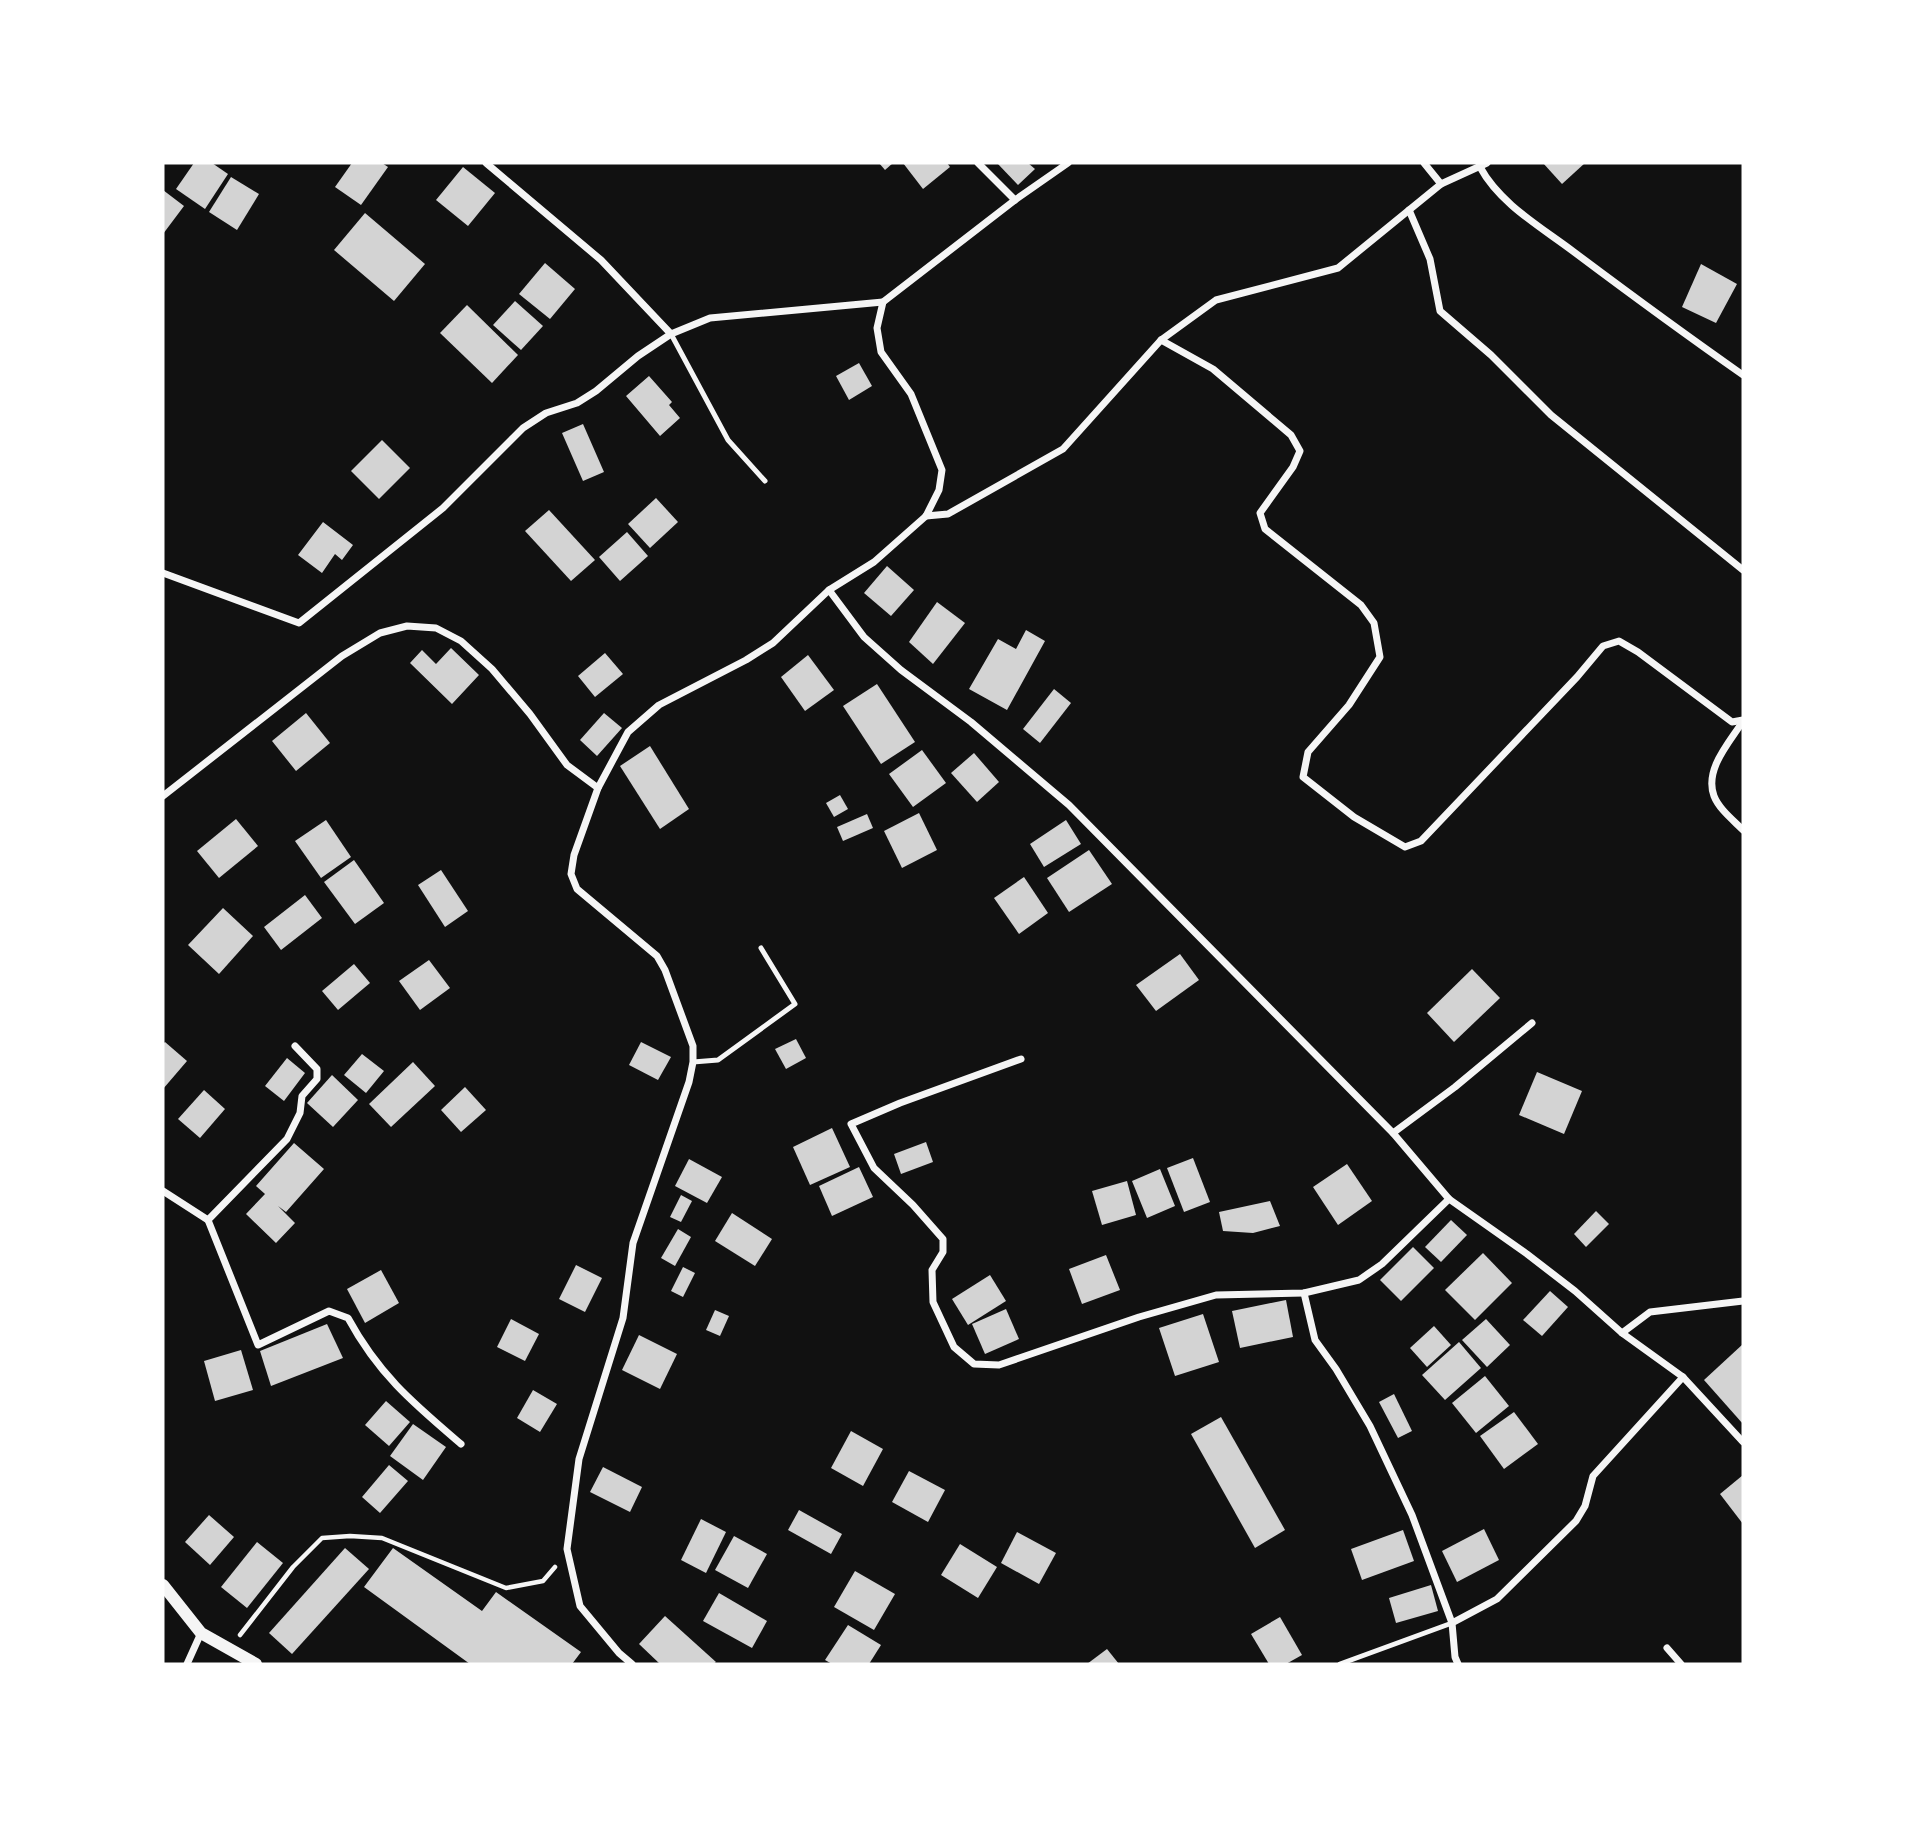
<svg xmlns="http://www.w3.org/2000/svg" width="1906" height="1827" font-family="'Titillium Web',sans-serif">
  <rect width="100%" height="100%" fill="#111"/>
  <g fill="#d3d3d3">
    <polygon points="194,163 212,163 228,174 205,209 176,189"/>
    <polygon points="352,163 382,163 388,167 361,205 335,187"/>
    <polygon points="879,163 893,163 885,170"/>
    <polygon points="903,163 947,163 950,167 923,189"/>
    <polygon points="997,163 1028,163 1035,169 1018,185"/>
    <polygon points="1543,163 1585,163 1562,184"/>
    <polygon points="463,167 495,193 468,226 436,200"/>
    <polygon points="231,177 259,194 237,230 209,212"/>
    <polygon points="163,190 184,206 163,234"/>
    <polygon points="365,213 425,264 394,301 334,250"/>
    <polygon points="545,263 575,289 550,319 519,294"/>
    <polygon points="1701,264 1737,284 1716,323 1682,307"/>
    <polygon points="515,301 543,326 521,350 493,325"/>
    <polygon points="467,305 518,355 492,383 440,333"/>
    <polygon points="859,363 872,386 849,400 836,376"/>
    <polygon points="649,376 672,402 669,405 680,418 660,436 626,396"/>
    <polygon points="583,424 604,472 583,481 562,433"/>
    <polygon points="382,440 410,468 379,499 351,471"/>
    <polygon points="656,498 678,522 650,548 628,524"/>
    <polygon points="549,510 595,560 571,581 525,531"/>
    <polygon points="323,522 353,545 342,560 335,554 322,573 298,555"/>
    <polygon points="627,532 648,556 620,581 599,557"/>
    <polygon points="887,566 914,590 891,616 864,593"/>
    <polygon points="937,602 965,623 933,664 909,642"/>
    <polygon points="1026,630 1045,641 1007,710 969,689 998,639 1016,649"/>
    <polygon points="451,648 479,675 452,704 410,663 422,650 436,664"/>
    <polygon points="605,653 623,674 595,697 578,676"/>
    <polygon points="808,655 834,690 805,711 781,677"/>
    <polygon points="877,684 915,742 881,764 843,706"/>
    <polygon points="1054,689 1071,703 1040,743 1023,729"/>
    <polygon points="306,713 330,743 296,771 272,741"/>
    <polygon points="604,713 622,728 597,756 580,740"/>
    <polygon points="650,746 689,809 660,829 620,766"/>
    <polygon points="922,750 946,783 913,807 889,774"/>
    <polygon points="974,753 999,782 977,802 951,773"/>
    <polygon points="840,795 848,809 834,817 826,803"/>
    <polygon points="919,813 937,850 902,868 884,831"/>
    <polygon points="867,814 873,828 843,841 837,827"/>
    <polygon points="236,819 258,846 219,878 197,851"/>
    <polygon points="326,820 351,857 321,878 295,841"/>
    <polygon points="1066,820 1081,844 1044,867 1030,844"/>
    <polygon points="1089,850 1112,884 1069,912 1047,878"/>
    <polygon points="354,860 384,903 355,924 324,882"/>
    <polygon points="441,870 468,911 445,927 418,885"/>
    <polygon points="1024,877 1048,913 1019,934 994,898"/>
    <polygon points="305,895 322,918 281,950 264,927"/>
    <polygon points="223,908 253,936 219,974 188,945"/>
    <polygon points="1180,954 1199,980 1156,1011 1136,985"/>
    <polygon points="429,960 450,988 420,1010 399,981"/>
    <polygon points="354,964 370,983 338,1010 322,991"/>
    <polygon points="1472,969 1500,998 1454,1042 1427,1013"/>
    <polygon points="796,1039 806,1058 786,1069 775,1049"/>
    <polygon points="165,1042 187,1061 163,1089 163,1044"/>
    <polygon points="641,1042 671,1057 658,1080 629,1065"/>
    <polygon points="362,1054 384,1071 366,1093 344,1075"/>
    <polygon points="287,1058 305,1073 284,1101 265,1086"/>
    <polygon points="413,1062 435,1086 391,1127 369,1104"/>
    <polygon points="1537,1072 1582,1091 1564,1134 1519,1115"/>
    <polygon points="332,1075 358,1100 333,1127 307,1103"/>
    <polygon points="465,1087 486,1110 461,1132 441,1110"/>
    <polygon points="204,1090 225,1109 200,1138 178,1119"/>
    <polygon points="832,1128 850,1167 810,1185 793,1147"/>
    <polygon points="926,1142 933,1162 901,1174 894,1154"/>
    <polygon points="294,1143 324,1169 286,1212 278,1206 295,1223 276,1243 246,1214 265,1194 256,1186"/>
    <polygon points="1193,1158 1210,1202 1184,1212 1167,1168"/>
    <polygon points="689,1159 722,1177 707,1203 675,1186"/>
    <polygon points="1347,1164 1372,1201 1338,1225 1313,1187"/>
    <polygon points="859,1167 873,1197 832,1216 819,1186"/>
    <polygon points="1160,1169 1175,1206 1147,1218 1132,1181"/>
    <polygon points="1127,1181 1136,1215 1102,1225 1092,1191"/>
    <polygon points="681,1195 692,1201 681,1222 670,1217"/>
    <polygon points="1270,1201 1280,1226 1253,1233 1223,1231 1219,1212"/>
    <polygon points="1596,1211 1609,1224 1586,1247 1574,1234"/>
    <polygon points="732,1213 772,1239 755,1266 715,1241"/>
    <polygon points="1451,1220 1467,1235 1441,1262 1425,1247"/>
    <polygon points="678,1229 691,1237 675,1266 661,1258"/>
    <polygon points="1413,1247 1434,1268 1401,1301 1380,1280"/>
    <polygon points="1483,1253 1512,1283 1475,1320 1445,1290"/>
    <polygon points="1106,1255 1120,1290 1082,1304 1069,1269"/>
    <polygon points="576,1265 602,1278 585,1312 559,1299"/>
    <polygon points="683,1267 695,1273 683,1297 671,1291"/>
    <polygon points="381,1270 399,1303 365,1323 347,1289"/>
    <polygon points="990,1275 1006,1301 968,1325 952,1299"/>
    <polygon points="1550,1291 1568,1307 1542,1336 1523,1320"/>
    <polygon points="1286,1300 1293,1337 1240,1348 1232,1311"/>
    <polygon points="1006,1309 1019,1339 985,1354 972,1324"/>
    <polygon points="715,1310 729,1316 720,1336 706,1330"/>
    <polygon points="1203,1314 1219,1362 1175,1376 1159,1328"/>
    <polygon points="511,1319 539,1334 525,1361 497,1347"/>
    <polygon points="1486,1319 1510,1345 1487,1367 1462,1340"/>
    <polygon points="327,1324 343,1358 271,1386 260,1351"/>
    <polygon points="1434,1326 1451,1345 1427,1367 1410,1348"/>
    <polygon points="639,1335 677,1354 660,1389 622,1370"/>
    <polygon points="1459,1342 1481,1368 1445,1400 1422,1375"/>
    <polygon points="1743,1344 1743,1424 1704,1380"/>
    <polygon points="241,1350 253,1390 215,1401 204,1361"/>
    <polygon points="1485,1376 1509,1406 1476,1433 1452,1403"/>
    <polygon points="533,1390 557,1404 540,1432 517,1418"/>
    <polygon points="1394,1394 1412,1431 1398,1438 1379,1402"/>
    <polygon points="386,1401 410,1422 389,1446 365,1425"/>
    <polygon points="1514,1412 1538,1444 1504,1469 1480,1436"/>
    <polygon points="1221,1417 1285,1530 1255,1548 1191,1434"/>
    <polygon points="413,1424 446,1447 423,1480 390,1456"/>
    <polygon points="851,1431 883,1449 863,1486 831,1468"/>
    <polygon points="389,1465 408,1481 380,1513 362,1497"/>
    <polygon points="603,1467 642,1487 630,1512 590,1492"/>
    <polygon points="909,1471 945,1490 928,1522 892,1502"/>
    <polygon points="1743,1475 1743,1524 1720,1494"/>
    <polygon points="799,1510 842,1534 831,1554 788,1530"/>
    <polygon points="209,1515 234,1537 210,1565 185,1542"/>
    <polygon points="701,1519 726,1532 706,1573 681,1560"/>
    <polygon points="1484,1529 1499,1560 1457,1582 1442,1551"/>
    <polygon points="1403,1530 1414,1561 1362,1580 1351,1549"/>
    <polygon points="1017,1532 1056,1553 1039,1584 1001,1563"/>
    <polygon points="734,1536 767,1554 748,1588 715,1570"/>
    <polygon points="257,1542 283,1563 247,1608 221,1587"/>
    <polygon points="960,1544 997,1567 978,1598 941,1575"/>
    <polygon points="345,1548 369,1569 292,1654 269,1633"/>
    <polygon points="393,1548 482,1611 496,1592 581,1652 572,1664 470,1664 364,1587"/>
    <polygon points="855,1571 895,1594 874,1630 834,1607"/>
    <polygon points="1431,1585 1438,1611 1396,1623 1389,1598"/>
    <polygon points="719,1593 767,1621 752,1648 703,1621"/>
    <polygon points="665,1616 716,1662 713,1664 660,1664 639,1644"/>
    <polygon points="1280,1617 1302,1655 1286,1664 1269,1664 1251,1634"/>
    <polygon points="848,1625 881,1645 869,1664 832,1664 825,1660"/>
    <polygon points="1107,1649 1119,1664 1087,1664"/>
  </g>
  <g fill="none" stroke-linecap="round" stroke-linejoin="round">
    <polyline stroke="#f5f5f5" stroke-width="4.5" points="240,1635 293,1567 322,1538 350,1536 382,1538 506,1588 543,1581 555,1567"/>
    <g stroke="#f5f5f5" stroke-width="5">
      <polyline points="671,334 728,440 765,481"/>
      <polyline points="693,1062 718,1060 795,1004 761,948"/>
      <polyline points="1340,1664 1452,1623"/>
    </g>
    <g stroke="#f5f5f5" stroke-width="7">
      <polyline points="486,163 601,260 671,334"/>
      <polyline points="978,163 1015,200"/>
      <polyline points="1424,163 1441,184"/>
      <path d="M1480,167C1500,204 1541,227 1574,252C1630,294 1686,335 1743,375"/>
      <polyline points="1409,210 1430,259 1440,311 1491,355 1551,415 1743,570"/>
      <polyline points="1161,340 1213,369 1291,435 1300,451 1293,467 1260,513 1265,529 1361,605 1374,623 1380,657 1349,705 1308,752 1303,777 1354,817 1405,847 1421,841 1577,677 1603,646 1619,641 1638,652 1732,722 1743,720"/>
      <polyline points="926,516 948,514 1063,449 1161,340 1216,300 1338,268 1441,184 1487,163"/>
      <polyline points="163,573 299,623 443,508 523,428 546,413 577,403 596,391 638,356 671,334 710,318 883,302"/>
      <polyline points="829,590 864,637 901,670 971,722 1069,805 1393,1133 1449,1199 1527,1254 1575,1291 1622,1333"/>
      <path d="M1743,721C1730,742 1704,769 1714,796C1719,809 1733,820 1743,830"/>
      <polyline points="163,796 342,656 380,633 407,626 436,628 461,641 492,669 530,714 567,765 598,788"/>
      <polyline points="1021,1059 900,1103 851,1124 874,1168 913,1205 943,1239 943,1252 932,1270 933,1302 954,1347 974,1364 999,1365 1139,1317 1216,1295 1304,1293 1359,1280 1382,1264 1449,1199"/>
      <polyline points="1393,1133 1455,1087 1532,1023"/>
      <path d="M163,1191L208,1220L258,1345L329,1311L348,1318C379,1375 413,1403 461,1444"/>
      <polyline points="208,1220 287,1139 300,1113 302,1096 317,1079 317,1069 295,1046"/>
      <polyline points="1304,1293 1315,1340 1336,1369 1370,1426 1412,1515 1452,1623"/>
      <polyline points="1743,1301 1650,1312 1622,1333 1683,1377 1743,1442"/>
      <polyline points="1667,1648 1681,1664"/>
      <polyline points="187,1664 201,1633"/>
      <polyline points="632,1664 619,1653 580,1606 567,1549 579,1459 623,1318 633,1243 689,1082 693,1062 693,1046 665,970 657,956 577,889 571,874 574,855 598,788 628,732 659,705 746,660 773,643 829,590 874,562 926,516 939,490 942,470 911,394 881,352 877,328 883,302 1015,200 1068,163"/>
      <polyline points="1458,1664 1455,1657 1452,1623 1497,1599 1576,1521 1585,1506 1593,1476 1683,1377"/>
    </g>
    <polyline stroke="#f5f5f5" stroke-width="12" points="163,1585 201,1633 256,1664"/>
  </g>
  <rect width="1906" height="1827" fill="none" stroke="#ffffff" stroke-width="329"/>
</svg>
